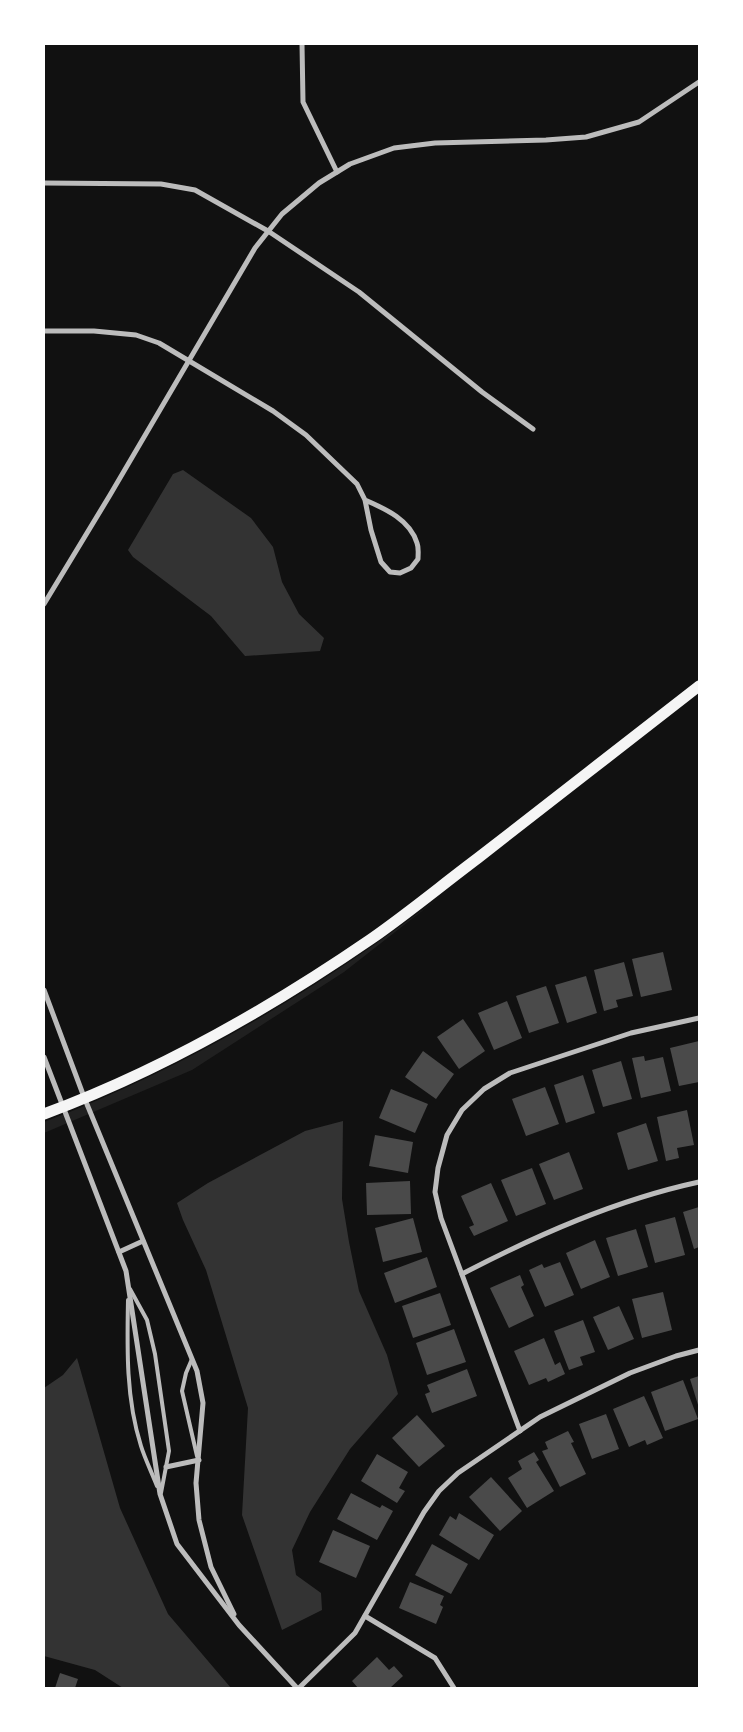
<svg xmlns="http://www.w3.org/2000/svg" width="743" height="1732" font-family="Literata,serif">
  <rect width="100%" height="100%" fill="#111"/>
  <path fill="#202020" d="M441,896L344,972L192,1070L44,1133V1122C188,1067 319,989 441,896Z"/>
  <g fill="#333">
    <polygon points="183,470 251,518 273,547 282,582 299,614 324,638 320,651 245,656 211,616 133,557 128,550 173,474"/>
    <polygon points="343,1121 342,1199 349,1242 359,1291 387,1355 398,1394 350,1449 310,1512 292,1550 296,1575 321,1593 322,1610 282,1630 242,1515 248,1408 206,1270 183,1220 177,1203 208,1183 305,1131"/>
    <polygon points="77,1358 120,1508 168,1614 231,1688 123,1688 95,1670 44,1656 44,1388 63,1375"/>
  </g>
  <g fill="#4a4a4a">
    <polygon points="663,952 672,990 641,997 632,959"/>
    <polygon points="624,962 633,996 616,1000 618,1007 604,1011 594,970"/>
    <polygon points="586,976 597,1013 567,1023 555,985"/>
    <polygon points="546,986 559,1023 529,1033 516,996"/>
    <polygon points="507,1001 522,1038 494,1050 478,1013"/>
    <polygon points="463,1019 485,1051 459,1069 437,1037"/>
    <polygon points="699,1041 699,1082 679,1086 670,1048"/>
    <polygon points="423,1051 454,1074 436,1099 405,1077"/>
    <polygon points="644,1056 645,1061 663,1057 671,1091 641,1098 632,1058"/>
    <polygon points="621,1061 632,1099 603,1107 592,1070"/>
    <polygon points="583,1075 595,1113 566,1123 554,1085"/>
    <polygon points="545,1087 559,1124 526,1136 512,1099"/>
    <polygon points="391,1089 428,1104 415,1133 379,1118"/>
    <polygon points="687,1110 694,1145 677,1148 679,1158 666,1161 657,1117"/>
    <polygon points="646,1123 658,1161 628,1170 617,1133"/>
    <polygon points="375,1135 413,1142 408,1173 369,1166"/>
    <polygon points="569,1152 583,1189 554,1200 539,1164"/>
    <polygon points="532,1168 546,1204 516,1216 501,1180"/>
    <polygon points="410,1181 411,1214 367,1215 366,1183"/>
    <polygon points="491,1183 508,1221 474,1236 469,1227 474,1225 461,1196"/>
    <polygon points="699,1207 699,1247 694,1249 683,1212"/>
    <polygon points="675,1217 685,1255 655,1263 645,1225"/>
    <polygon points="413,1218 422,1252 383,1262 375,1228"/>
    <polygon points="636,1229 648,1267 618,1276 606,1238"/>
    <polygon points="595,1240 610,1277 581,1289 566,1253"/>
    <polygon points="427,1257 437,1287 395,1303 384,1273"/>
    <polygon points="560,1262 574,1295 545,1307 529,1270 542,1264 544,1268"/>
    <polygon points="520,1275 524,1285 521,1287 534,1316 509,1328 490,1288"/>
    <polygon points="663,1292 672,1330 642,1338 632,1299"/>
    <polygon points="440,1293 451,1325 413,1338 402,1306"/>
    <polygon points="619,1306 634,1339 608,1350 593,1317"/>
    <polygon points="583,1320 595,1352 580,1357 583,1365 569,1370 554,1331"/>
    <polygon points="454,1329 466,1362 427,1375 416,1343"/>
    <polygon points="544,1338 555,1365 560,1362 565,1374 548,1382 546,1378 529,1385 514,1351"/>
    <polygon points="467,1369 477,1396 432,1413 425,1394 430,1392 427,1385"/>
    <polygon points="699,1376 699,1408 690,1379"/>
    <polygon points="683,1380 698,1419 665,1431 651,1392"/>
    <polygon points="644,1396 663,1438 647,1445 645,1440 629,1447 613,1409"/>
    <polygon points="606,1414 619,1449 592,1459 579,1424"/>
    <polygon points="417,1415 445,1446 419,1467 392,1438"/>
    <polygon points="568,1431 574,1442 571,1443 586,1474 560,1487 542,1451 548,1449 545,1442"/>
    <polygon points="534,1452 539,1460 536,1462 554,1491 527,1508 508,1478 522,1469 518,1461"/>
    <polygon points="377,1454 408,1472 399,1488 405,1491 397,1503 361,1481"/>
    <polygon points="491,1477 522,1511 500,1531 469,1497"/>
    <polygon points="351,1493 380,1508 382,1505 393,1511 377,1540 337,1519"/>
    <polygon points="459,1513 494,1535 479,1560 439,1535 450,1516 456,1520"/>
    <polygon points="333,1530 370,1546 356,1578 319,1562"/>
    <polygon points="432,1544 468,1564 451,1594 415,1575"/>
    <polygon points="410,1582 444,1596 440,1605 443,1607 436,1624 399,1608"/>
    <polygon points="377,1657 389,1670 394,1666 403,1676 390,1688 358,1688 352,1681"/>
    <polygon points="60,1673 78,1679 75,1688 55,1688"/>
  </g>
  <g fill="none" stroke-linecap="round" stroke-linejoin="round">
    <g stroke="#bcbcbc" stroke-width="4">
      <polyline points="130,1289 147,1320 155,1354 169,1451 161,1493"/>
      <path d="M128,1300C127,1349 126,1399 141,1446C145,1459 152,1473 157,1486"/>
      <polyline points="192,1359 186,1373 182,1391 197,1456"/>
    </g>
    <g stroke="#bcbcbc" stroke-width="5">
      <polyline points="302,44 303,102 337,172"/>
      <polyline points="44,183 161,184 195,190 268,231 359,292 482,392 533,429"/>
      <path d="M44,331H94L136,335L159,343L273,411L306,435L357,484L365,500L371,530L381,562L390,572L400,573L411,568L418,559C418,554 419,548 417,543C410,520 386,509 365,500"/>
      <polyline points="44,604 110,495 255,248 282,214 319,183 350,164 394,148 435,143 546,140 586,137 639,122 699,82"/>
      <polyline points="44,990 84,1097 197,1371 203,1403 196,1483 199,1520 211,1567 234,1614"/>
      <polyline points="44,1057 126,1271 160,1494 177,1544 239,1625 297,1688"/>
      <polyline points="119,1252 143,1241"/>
      <path d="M462,1274C537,1235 616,1200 699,1182"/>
      <polyline points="520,1431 441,1218 435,1192 438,1168 447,1135 462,1110 484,1089 510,1073 631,1033 699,1018"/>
      <polyline points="166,1467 199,1460"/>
      <polyline points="365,1616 435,1658 454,1688"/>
      <polyline points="299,1688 355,1633 424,1512 439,1491 458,1473 540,1417 630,1373 676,1356 699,1350"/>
    </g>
    <path stroke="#f5f5f5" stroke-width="11" d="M44,1114C160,1071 269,1009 371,939C407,914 442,885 478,858C552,801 625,743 699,686"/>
  </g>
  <rect width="743" height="1732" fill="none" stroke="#ffffff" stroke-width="90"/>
</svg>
